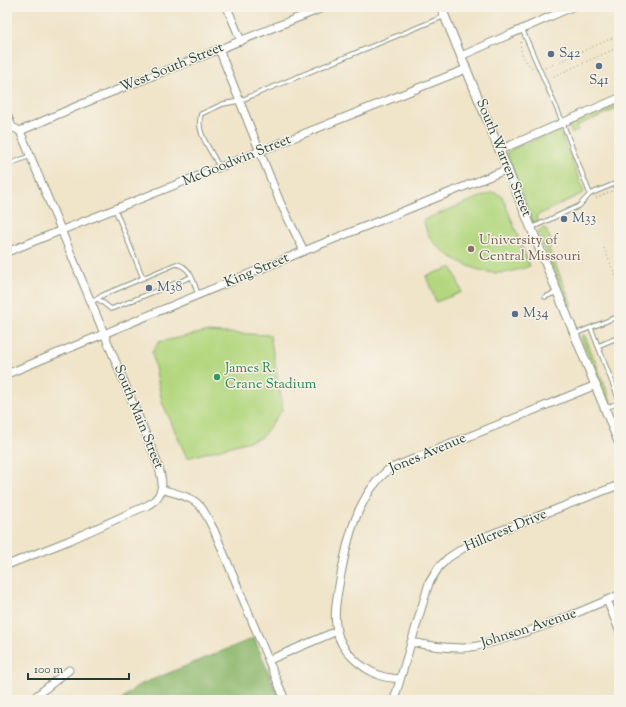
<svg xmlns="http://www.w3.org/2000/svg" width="626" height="707" font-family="'Sorts Mill Goudy',serif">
  <rect width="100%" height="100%" fill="#f7f3e8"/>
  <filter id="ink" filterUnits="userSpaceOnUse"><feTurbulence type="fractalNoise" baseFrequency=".025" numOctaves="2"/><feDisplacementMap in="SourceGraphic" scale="8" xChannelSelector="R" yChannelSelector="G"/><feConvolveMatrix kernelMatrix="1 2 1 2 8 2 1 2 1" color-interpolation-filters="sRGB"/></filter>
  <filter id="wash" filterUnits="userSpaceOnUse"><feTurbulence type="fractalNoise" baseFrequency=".012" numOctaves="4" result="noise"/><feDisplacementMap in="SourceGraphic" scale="16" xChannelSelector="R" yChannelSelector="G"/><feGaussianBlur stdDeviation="0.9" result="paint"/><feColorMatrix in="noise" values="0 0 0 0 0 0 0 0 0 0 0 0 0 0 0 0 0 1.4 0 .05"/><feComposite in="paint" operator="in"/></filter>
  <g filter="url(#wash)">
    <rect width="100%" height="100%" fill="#f0e4c9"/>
    <g fill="#b3d77f" stroke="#698a5a">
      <polygon points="619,103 619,108 576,126 578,131 572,133 569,127 570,125"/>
      <polygon points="556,131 560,132 584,191 583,193 536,216 538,223 536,223 533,222 507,154 509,150"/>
      <path d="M493,192L502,196L530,266C519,270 508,273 496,273C475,273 439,253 428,235C426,230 425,225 423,220Z"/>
      <polygon points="545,228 552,242 549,249 572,305 568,307 538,233 539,230"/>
      <polygon points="452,267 462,292 436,302 426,276"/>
      <polygon points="205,332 270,335 283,409 261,438 187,458 162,402 152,352 159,342"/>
      <polygon points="583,335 585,336 611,401 609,402 607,401 581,338"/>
    </g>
    <polygon fill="#8eb86e" stroke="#567a51" points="254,638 280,700 121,700 137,686"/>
  </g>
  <g filter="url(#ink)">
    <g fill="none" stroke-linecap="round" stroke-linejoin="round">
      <defs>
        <g id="service">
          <polyline points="522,29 560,116 590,194 619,182"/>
          <polyline points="7,165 30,156"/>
          <path d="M219,167C212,150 195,134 201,114L223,104L239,101L445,16"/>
          <polyline points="115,209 143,278"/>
          <polyline points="531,228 579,206 590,194"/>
          <polyline points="545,297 557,292"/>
          <polyline points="98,299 111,309 191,277"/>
          <path d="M92,302L103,295L176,264C191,266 194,283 198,295"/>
          <polyline points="591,328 619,400"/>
          <polyline points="575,334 619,316"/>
          <polyline points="598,346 619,337"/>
          <polyline points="605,408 619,403"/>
        </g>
        <g id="minor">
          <polyline points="227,7 241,41"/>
          <polyline points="219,49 280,202 304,251"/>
          <polyline points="461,56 572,7"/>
          <path d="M7,114L12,127L20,131L154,454C161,473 170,493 148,505L68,541L7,565"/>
          <polyline points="20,131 82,104 325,7"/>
          <polyline points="500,150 619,98"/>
          <polyline points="7,252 466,69"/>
          <polyline points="7,374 304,251 508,169"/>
          <path d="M161,489C173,493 191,496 199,505C206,512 209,522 214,530L285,700"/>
          <polyline points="607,600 619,630"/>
          <path d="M411,642C429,646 445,648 463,648C480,647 497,641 513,636C550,625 584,610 619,595"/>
          <polyline points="269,660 337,631"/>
          <path d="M400,679C393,678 385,678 379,675C361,668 341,651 337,631C333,615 337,596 340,580C347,540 357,496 389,469L596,385"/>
          <polyline points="31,700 69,670"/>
          <polyline points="394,700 429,583 439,567 448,558 468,545 489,535 619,485"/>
          <polyline points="618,700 619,700"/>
        </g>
        <polyline id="tertiary" points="441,7 619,443"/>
      </defs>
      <use href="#service" stroke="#88907e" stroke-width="5.5"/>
      <use href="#minor" stroke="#88907e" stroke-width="9"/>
      <use href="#tertiary" stroke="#88907e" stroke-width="10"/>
      <g stroke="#88907e" stroke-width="1" stroke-dasharray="1 3" stroke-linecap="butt">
        <path d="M521,42C519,52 525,62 533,68"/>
        <polyline points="545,68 619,35"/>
        <polyline points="550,78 619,47"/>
        <polyline points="596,198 619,188"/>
        <polyline points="604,248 619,284"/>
      </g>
      <use href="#service" stroke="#fff" stroke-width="3.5"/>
      <use href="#minor" stroke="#fff" stroke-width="7"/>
      <use href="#tertiary" stroke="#fff" stroke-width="8"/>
    </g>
  </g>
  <g fill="#5c6f8a" stroke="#f7f3e8" stroke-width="1.5">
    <circle cx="551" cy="54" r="4"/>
    <circle cx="599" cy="66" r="4"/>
    <circle cx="564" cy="219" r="4"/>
    <circle cx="149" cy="288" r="4"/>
    <circle cx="515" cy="314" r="4"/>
  </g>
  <circle fill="#8d6e63" stroke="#f7f3e8" stroke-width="1.5" cx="471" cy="249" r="4"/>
  <circle fill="#2e9e5b" stroke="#f7f3e8" stroke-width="1.5" cx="217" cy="377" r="4"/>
  <g text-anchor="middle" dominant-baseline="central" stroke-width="3" stroke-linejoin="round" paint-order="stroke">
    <g font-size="14" fill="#4e5e75" stroke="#f7f3e8" text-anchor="start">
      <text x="559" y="54">S42</text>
      <text x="599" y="81" text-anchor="middle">S41</text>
      <text x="572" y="219">M33</text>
      <text x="157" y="288">M38</text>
      <text x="523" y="314">M34</text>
    </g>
    <g font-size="14" fill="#1f3d34" stroke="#f7f3e8">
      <text transform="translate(172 68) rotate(-22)">West South Street</text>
      <text transform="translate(503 158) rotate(68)">South Warren Street</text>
      <text transform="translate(237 161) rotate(-22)">McGoodwin Street</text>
      <text transform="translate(257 271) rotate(-23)">King Street</text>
      <text transform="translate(138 417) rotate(68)">South Main Street</text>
      <text transform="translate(428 454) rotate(-23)">Jones Avenue</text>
      <text transform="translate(506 531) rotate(-23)">Hillcrest Drive</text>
      <text transform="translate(529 629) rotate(-18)">Johnson Avenue</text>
    </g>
    <g font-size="14" fill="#785e54" stroke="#f7f3e8" text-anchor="start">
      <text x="479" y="241">University of<tspan x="479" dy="16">Central Missouri</tspan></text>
    </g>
    <g font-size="14" fill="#27864d" stroke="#f7f3e8" text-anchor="start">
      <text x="225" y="369">James R.<tspan x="225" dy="16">Crane Stadium</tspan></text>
    </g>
  </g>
  <rect width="626" height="707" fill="none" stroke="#f7f3e8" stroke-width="24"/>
  <path d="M28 673v6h101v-6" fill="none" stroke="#1f3d34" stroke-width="2"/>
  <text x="34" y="673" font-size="12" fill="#1f3d34" stroke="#f7f3e8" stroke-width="3" paint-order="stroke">100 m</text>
</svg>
